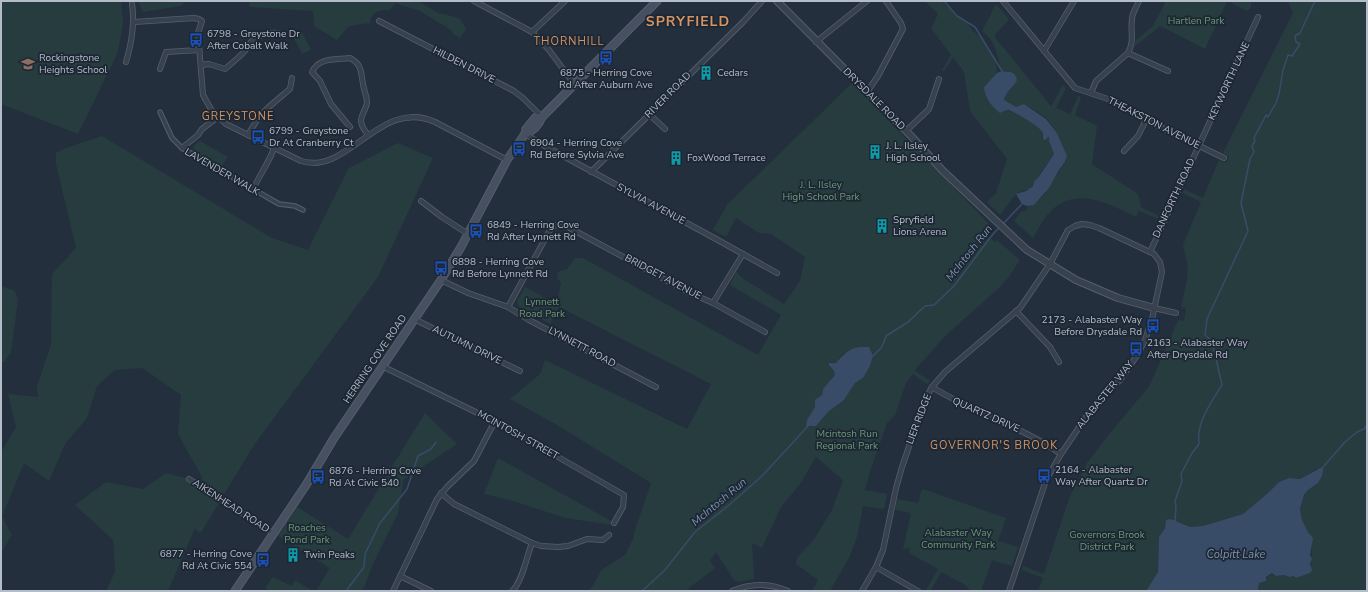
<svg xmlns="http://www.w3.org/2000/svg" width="1368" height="592" font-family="'Nunito Sans',sans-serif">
  <rect width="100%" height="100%" fill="#242f3e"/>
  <g fill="#263c3f" fill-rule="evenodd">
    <polygon points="1,1 121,1 123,23 118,52 78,134 1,104"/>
    <polygon points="138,1 186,1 181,6 143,12"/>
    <path d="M250,1H418L440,14H445L460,19L466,29L460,38L454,35L451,30L420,11L395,3L390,10C381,10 371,10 370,23L349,26L337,40L314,26L313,11L249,7Z"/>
    <path d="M925,1H941L968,24L973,31L984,40L987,49L996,59L997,73L991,80L985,85C982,98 990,99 995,109C999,110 1003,109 1007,110C1015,111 1038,126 1043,132L1042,138L1046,139L1048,137H1049C1050,142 1052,149 1054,155C1046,164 1039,176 1032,186C1029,191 1023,190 1018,193C1016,194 1003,211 1000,215L987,202L996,193L1007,159L970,111L964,72L953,57L944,71L942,70L951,55L931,28L938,14Z"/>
    <polygon points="1166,1 1227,1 1205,49 1160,26 1134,47 1136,40 1153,26"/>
    <polygon points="1228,1 1251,1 1251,7 1247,11"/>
    <path d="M1288,1H1367V591H1258L1259,583L1266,581V578L1272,573L1276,576L1284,575L1289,577L1294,576L1296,578L1310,573C1312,561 1311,550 1312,537L1308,532L1302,520L1300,509L1306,491L1318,483L1324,469H1317L1300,479L1289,478L1279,482L1268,493L1243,514L1203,526L1190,527L1171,519L1159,537L1158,572L1146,591H1038L1043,578L1022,570L1023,566L1044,574L1070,496L1087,463L1110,433L1150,385L1178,320L1184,321L1186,308L1181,307L1187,280L1188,268L1183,245L1201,202L1182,193L1184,189L1203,198L1219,160L1226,163L1229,157L1223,153L1293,13Z"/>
    <path d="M996,4L1009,19L994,36L1051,106L1063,85L1066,88L1056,108L1070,114L1078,96L1081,97L1075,115L1097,126L1092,164L1138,194L1141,207L1159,216L1158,219L1139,211L1136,217C1109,204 1076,185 1050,212C1043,219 1038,229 1033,238L1014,221L1021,212L1025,211L1028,206L1035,204L1043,196L1066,161C1066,149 1055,127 1046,118C1041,113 1030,108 1024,104L1016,108L1008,104L1003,100L1005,95L1013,87L1014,73L1012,72L1002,71C996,55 997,42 982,31Z"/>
    <polygon points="302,32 311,50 302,54 293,36"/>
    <path d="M852,83L992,227L987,235L995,242L997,240L1020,260L1008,278L1000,287L944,337L916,369L915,371L930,381L927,384L913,374L906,383L895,415L887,423L869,475L865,490L887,494L884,509L863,506L857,537L849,558L830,591H812L818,580L796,564L797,558L815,538L832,510L843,480L816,457L800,484L781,507L762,548L752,543L754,579L739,582L734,580L716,552L710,561L715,568L689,588L688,591H588L594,584L601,570L625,555L633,539L635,530L651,483L557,425L510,399L540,374L545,360L687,429L711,384L559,307L550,324L518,306L517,301L525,287L557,304L561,283L557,278L558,272L567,269L575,258H583L758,355L781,315L730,285L736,271L742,278L784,304L800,281L805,257L771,234L759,233L736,218L726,237L713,230L728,203H729ZM845,353L873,356L870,366L863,378L855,383L844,400L829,411L819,423L807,425C807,416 817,411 815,402L822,395V391L835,375V372L829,365L831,362L836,363L841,356Z"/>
    <polygon points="102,136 272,238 308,250 349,168 398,143 433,158 378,277 254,445 202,531 199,533 195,528 168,591 106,591 115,572 113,540 75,505 106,482 143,489 166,473 189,479 203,479 178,434 181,395 142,368 115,370 97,386 87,418 65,444 49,481 24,463 2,517 12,535 1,552 1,452 16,427 8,394 38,397 37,386 51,345 52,274 76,248 56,164 56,153 66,148"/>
    <polygon points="200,141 228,157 220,169 193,153 194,146"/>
    <polygon points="1,286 15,291 18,300 11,352 5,361 1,363"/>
    <polygon points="425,413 457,444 404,479 398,513 372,566 364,587 361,591 316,591 330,568 278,536 297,507 348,539"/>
    <polygon points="498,458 620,526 565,518 510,500 484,494"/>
    <polygon points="923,489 1006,518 998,541 1018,547 1012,566 992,560 981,591 971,591 964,584 941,572 931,590 926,590 938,569 909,553 910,548 903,549 911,513 895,510 897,499 918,503 921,492"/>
    <polygon points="273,577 292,586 295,580 313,591 271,591 265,588"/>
  </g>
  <g fill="#394c67">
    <path d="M1002,71C1010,73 1015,70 1017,80C1014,87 1005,92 1004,100L1016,107L1024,104L1046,119L1057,133L1067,156L1065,162L1059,170L1049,188L1034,205L1027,206L1022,204L1016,194L1026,191L1033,186L1034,182L1040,175L1054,154L1049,141V137H1048L1045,140L1043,139C1043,137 1043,135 1043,133C1041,127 1016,113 1009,110C1006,109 1003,112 1000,113C992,107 984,97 984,87L997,73Z"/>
    <path d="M860,347H869L873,356L870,366L863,378L855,383L844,400L829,411L816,426H806L807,420L815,407V400L822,395L823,389L835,375L834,371L829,365V363H836C843,355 849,348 860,347Z"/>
    <polygon points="1324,466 1322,476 1318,483 1308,490 1304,495 1300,509 1302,520 1308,532 1313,538 1310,555 1312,559 1310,564 1312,570 1310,573 1296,578 1294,576 1289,577 1284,575 1276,576 1272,573 1266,577 1266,581 1259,583 1258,591 1146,591 1158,572 1159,537 1165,528 1166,520 1171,519 1190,527 1203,526 1243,514 1268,493 1279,482 1289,478 1300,479"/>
  </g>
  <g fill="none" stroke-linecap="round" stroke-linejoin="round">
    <g stroke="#394c67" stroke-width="1.5">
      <polyline points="944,1 957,16 975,27 1002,71"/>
      <polyline points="1003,224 1022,204"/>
      <polyline points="873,356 882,347 886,336 908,322 925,306 934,305 954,286 993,234 1000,227"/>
      <polyline points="1324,466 1345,442 1357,432 1364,429 1367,425"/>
      <path d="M1175,521L1176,506L1175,501L1182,481L1181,474L1192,453L1199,444C1196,422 1211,403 1222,385L1212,341L1205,335L1207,319L1248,231L1241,203L1250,159L1254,152L1252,146L1255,141L1254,138L1266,115L1268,117L1276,103L1279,94L1283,70L1288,55L1292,56L1300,44L1296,42L1295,36L1300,33L1315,1"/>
      <polyline points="346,591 364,567 365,554 380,523 407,489 418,456 431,449 436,442"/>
      <polyline points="642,591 664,571 695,532 728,506 762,476 808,426"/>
    </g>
    <defs>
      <polyline id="pedestrian" points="160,112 172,138 182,148 279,204 295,206 303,210"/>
      <g id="minor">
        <polyline points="474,1 532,32 549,50 575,85"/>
        <polyline points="1003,1 1075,88 1114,101 1146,120 1224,158"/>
        <polyline points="379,21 514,91 523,98 542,117"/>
        <path d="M134,22L194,18L199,19L202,21L198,33L203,95L212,111L226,124L301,161C348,176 380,97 435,122L507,160"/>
        <polyline points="532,32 565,1"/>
        <polyline points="816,42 867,1"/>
        <polyline points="1044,51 1074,1"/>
        <polyline points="1128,53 1168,71"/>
        <path d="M126,62C132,42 135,24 132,4"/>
        <path d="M201,65L209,64L225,69C231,64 238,58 244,52C246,50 247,47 249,44C255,36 268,32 278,33"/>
        <polyline points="160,69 166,52 199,50"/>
        <polyline points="867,92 878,76 903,29 901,23 886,1"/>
        <path d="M1091,93L1096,81L1128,53C1135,40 1130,32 1132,19C1132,13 1137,6 1139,1"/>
        <polyline points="649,114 665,129"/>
        <path d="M350,127L331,104L320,81L312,72C319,57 336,60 350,58C362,64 361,73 363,84C364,91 367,96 367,103C366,109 361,115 361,121C361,126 365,131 368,135"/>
        <polyline points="906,131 929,109 939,79"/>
        <polyline points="525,134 543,145 716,239 777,273"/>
        <path d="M248,135C260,112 271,105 290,89L292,78"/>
        <polyline points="182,148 198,135 202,129 218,117"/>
        <polyline points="1124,151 1138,136 1146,120"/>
        <polyline points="591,172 743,22 762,1"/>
        <path d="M253,190C259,175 269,163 274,148"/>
        <polyline points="421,201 442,217 468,234"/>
        <polyline points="1150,252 1258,17"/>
        <polyline points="441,280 468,293 508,307 529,320 656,387"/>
        <polyline points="713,303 743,254"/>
        <path d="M508,307L550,230C554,225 560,223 566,226L690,293L713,303L765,332"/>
        <polyline points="1154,308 1176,313"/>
        <polyline points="1016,311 1050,347 1059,362"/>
        <polyline points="414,319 520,371"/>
        <polyline points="382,366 506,427 624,495 623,507 614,523"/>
        <path d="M932,387C973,413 1021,426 1061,454"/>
        <polyline points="189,479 273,533"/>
        <polyline points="441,493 454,504 532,543 541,546 558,547 568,546 587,539 603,540 609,535"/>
        <polyline points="876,567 918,591"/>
        <polyline points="400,576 431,591"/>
        <polyline points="393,591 437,499 447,487 474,461 495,421"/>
        <path d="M512,591C522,583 527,555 532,543"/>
        <path d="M732,591C751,583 770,583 788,591"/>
        <polyline points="862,591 876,567 883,550 896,488 902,467 925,400 932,387 945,372 1020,308 1050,264 1068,230 1075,226 1082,224 1090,225 1099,228 1154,254 1160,262 1162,272 1152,319 1145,340 1138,354 1120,380 1100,399 1088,414 1061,454 1046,480 1009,591"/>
      </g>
      <polyline id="tertiary" points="777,1 911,136 943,171 1027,250 1076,280 1118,298 1154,308"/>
      <g id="secondary">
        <path d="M525,134C533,131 539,125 542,117L657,1"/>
        <polyline points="235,591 306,485 334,438 441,280 461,247 507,160 525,134 526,129 535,118 542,117"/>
      </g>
    </defs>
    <use href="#pedestrian" stroke="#565f6c" stroke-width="5.5"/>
    <use href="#minor" stroke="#565f6c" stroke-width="6"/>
    <use href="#tertiary" stroke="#565f6c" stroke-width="8"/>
    <use href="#secondary" stroke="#565f6c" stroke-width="9"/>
    <use href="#pedestrian" stroke="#38414e" stroke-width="3.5"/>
    <use href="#minor" stroke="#38414e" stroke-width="4.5"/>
    <use href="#tertiary" stroke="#38414e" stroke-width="6"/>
    <use href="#secondary" stroke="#465061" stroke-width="7"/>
  </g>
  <defs>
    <symbol id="bus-bare" viewBox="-9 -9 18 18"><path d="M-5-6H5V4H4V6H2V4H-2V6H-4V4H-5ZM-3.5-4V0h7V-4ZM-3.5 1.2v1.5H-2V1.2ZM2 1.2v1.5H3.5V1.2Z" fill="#1a4fb4" stroke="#1d2633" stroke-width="2.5" paint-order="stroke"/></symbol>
    <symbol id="school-bare" viewBox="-9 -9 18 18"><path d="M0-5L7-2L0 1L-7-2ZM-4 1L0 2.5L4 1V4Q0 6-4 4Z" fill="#8d6e63" stroke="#1d2633" stroke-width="2.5" paint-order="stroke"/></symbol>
    <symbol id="building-bare" viewBox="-9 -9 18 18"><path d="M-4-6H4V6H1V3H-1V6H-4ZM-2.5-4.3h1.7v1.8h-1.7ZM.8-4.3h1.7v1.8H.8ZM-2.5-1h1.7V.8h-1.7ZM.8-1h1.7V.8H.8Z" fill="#0f9aa8" stroke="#1d2633" stroke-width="2.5" paint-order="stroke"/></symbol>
  </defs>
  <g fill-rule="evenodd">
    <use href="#bus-bare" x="186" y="30" width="20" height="20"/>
    <use href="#bus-bare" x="596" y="48" width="20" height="20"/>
    <use href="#school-bare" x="18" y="54" width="20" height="20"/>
    <use href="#building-bare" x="696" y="63" width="20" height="20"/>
    <use href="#bus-bare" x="248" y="127" width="20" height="20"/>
    <use href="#bus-bare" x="509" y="139" width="20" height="20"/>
    <use href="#building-bare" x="865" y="142" width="20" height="20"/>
    <use href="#building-bare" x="666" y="148" width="20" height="20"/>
    <use href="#building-bare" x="872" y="216" width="20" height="20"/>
    <use href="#bus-bare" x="466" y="221" width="20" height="20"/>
    <use href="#bus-bare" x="431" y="258" width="20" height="20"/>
    <use href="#bus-bare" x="1143" y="316" width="20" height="20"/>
    <use href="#bus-bare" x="1126" y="339" width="20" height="20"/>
    <use href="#bus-bare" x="1034" y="466" width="20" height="20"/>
    <use href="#bus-bare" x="308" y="467" width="20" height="20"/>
    <use href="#building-bare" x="283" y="545" width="20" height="20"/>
    <use href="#bus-bare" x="253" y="550" width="20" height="20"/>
  </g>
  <g text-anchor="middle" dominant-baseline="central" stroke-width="3.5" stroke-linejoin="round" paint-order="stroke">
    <g font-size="10" fill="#6b9a76" stroke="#1d2633">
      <text x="1196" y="21">Hartlen Park</text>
      <text x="821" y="185">J. L. Ilsley<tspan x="821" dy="12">High School Park</tspan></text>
      <text x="542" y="302">Lynnett<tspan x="542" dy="12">Road Park</tspan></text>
      <text x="847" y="434">Mcintosh Run<tspan x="847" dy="12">Regional Park</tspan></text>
      <text x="307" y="528">Roaches<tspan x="307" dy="12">Pond Park</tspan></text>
      <text x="958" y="533">Alabaster Way<tspan x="958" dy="12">Community Park</tspan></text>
      <text x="1107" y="535">Governors Brook<tspan x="1107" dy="12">District Park</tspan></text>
    </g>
    <g font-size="10" fill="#b4bcc9" stroke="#1d2633" text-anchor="start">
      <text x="207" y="34">6798 - Greystone Dr<tspan x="207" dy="12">After Cobalt Walk</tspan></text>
      <text x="39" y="58">Rockingstone<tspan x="39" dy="12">Heights School</tspan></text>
      <text x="606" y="73" text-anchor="middle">6875 - Herring Cove<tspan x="606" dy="12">Rd After Auburn Ave</tspan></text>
      <text x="717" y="73">Cedars</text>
      <text x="269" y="131">6799 - Greystone<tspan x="269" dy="12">Dr At Cranberry Ct</tspan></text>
      <text x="530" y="143">6904 - Herring Cove<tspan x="530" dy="12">Rd Before Sylvia Ave</tspan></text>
      <text x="886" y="146">J. L. Ilsley<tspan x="886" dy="12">High School</tspan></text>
      <text x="687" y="158">FoxWood Terrace</text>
      <text x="893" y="220">Spryfield<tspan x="893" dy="12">Lions Arena</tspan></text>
      <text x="487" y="225">6849 - Herring Cove<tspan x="487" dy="12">Rd After Lynnett Rd</tspan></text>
      <text x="452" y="262">6898 - Herring Cove<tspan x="452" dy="12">Rd Before Lynnett Rd</tspan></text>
      <text x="1142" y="320" text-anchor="end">2173 - Alabaster Way<tspan x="1142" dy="12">Before Drysdale Rd</tspan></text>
      <text x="1147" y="343">2163 - Alabaster Way<tspan x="1147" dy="12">After Drysdale Rd</tspan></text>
      <text x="1055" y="470">2164 - Alabaster<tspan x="1055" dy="12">Way After Quartz Dr</tspan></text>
      <text x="329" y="471">6876 - Herring Cove<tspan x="329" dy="12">Rd At Civic 540</tspan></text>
      <text x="252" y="554" text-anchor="end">6877 - Herring Cove<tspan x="252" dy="12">Rd At Civic 554</tspan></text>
      <text x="304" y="555">Twin Peaks</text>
    </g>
    <g font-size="10" fill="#b4bcc9" stroke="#1d2633">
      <text transform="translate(464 65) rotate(27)">HILDEN DRIVE</text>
      <text transform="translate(1229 81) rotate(-65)">KEYWORTH LANE</text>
      <text transform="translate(668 95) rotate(-45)">RIVER ROAD</text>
      <text transform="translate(874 99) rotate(45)">DRYSDALE ROAD</text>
      <text transform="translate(1154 123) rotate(27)">THEAKSTON AVENUE</text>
      <text transform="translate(222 172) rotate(30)">LAVENDER WALK</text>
      <text transform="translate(1174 198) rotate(-65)">DANFORTH ROAD</text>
      <text transform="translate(651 204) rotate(28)">SYLVIA AVENUE</text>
      <text transform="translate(663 277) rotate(28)">BRIDGET AVENUE</text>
      <text transform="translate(467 345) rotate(26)">AUTUMN DRIVE</text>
      <text transform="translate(582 347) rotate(28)">LYNNETT ROAD</text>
      <text transform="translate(375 359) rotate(-56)">HERRING COVE ROAD</text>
      <text transform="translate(1105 395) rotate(-51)">ALABASTER WAY</text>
      <text transform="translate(986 415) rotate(24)">QUARTZ DRIVE</text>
      <text transform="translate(919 419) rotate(-69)">LIER RIDGE</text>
      <text transform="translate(518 435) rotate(29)">MCINTOSH STREET</text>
      <text transform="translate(231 506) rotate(33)">AIKENHEAD ROAD</text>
    </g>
    <g font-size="11" letter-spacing="1" fill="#d59563" stroke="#1d2633">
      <text x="569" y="41">THORNHILL</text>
      <text x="238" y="116">GREYSTONE</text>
      <text x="994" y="445">GOVERNOR'S BROOK</text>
    </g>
    <g font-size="11" font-style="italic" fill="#7c92b1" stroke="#1d2633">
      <text transform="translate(969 253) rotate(-52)">McIntosh Run</text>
      <text transform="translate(719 502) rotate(-40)">McIntosh Run</text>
      <text x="1236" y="554">Colpitt Lake</text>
    </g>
    <g font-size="14" font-weight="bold" letter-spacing="1" fill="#d59563" stroke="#1d2633">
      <text x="688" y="21">SPRYFIELD</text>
    </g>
  </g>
  <rect width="1368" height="592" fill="none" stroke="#b4bcc9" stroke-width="4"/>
</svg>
